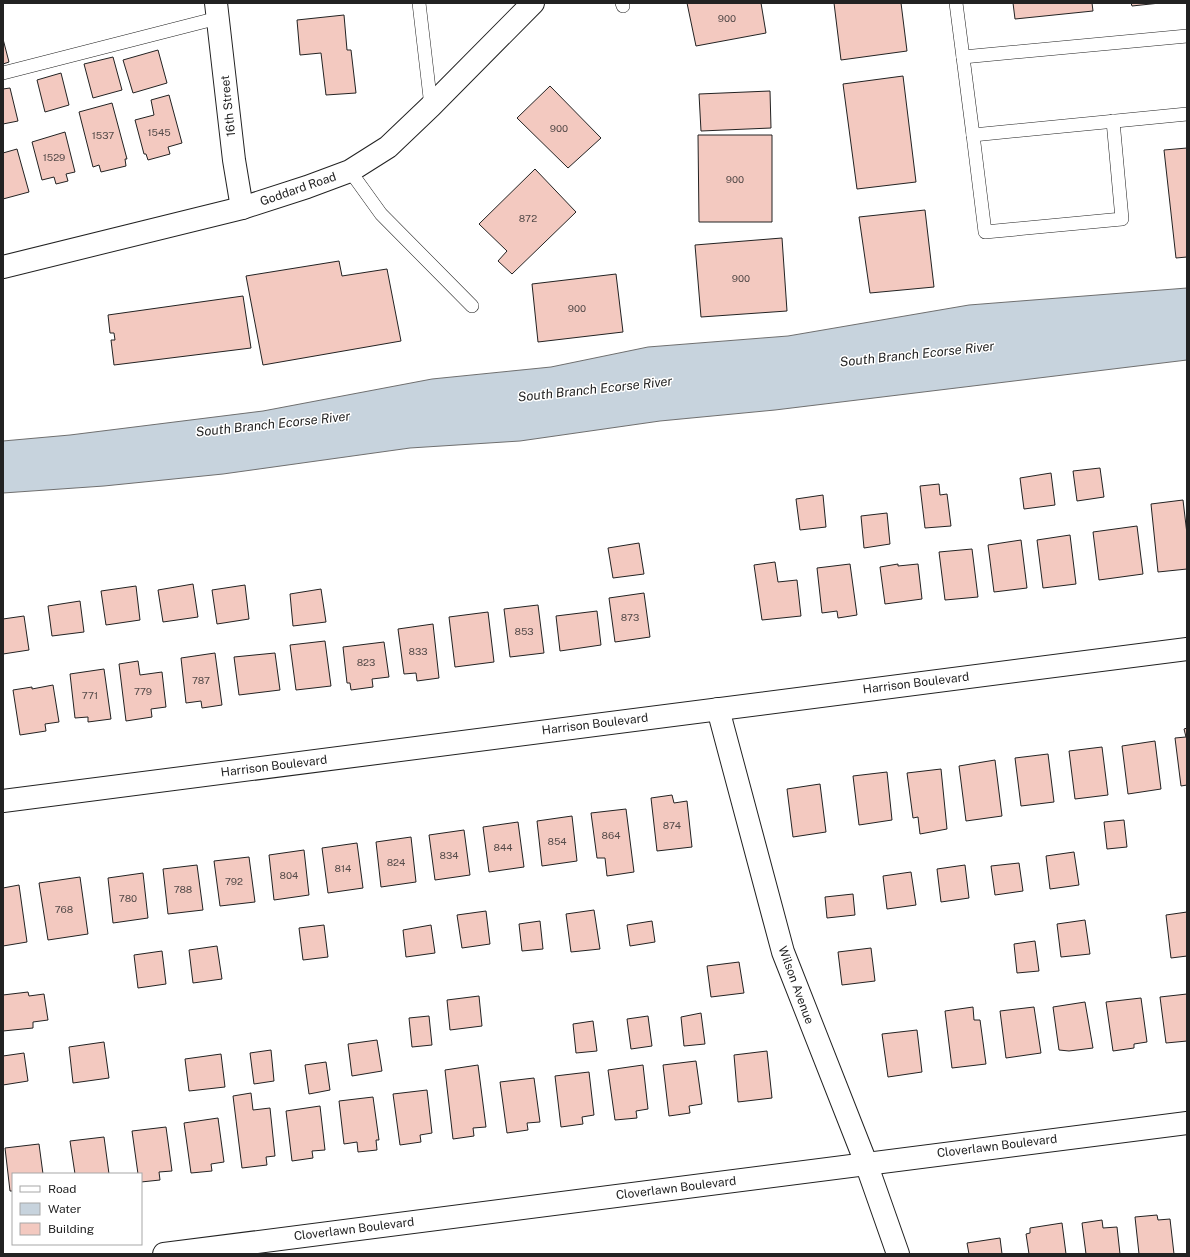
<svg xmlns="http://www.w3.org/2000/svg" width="1190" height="1257" font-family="'Public Sans',sans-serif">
  <rect width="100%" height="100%" fill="#fff"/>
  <polygon fill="#c7d3dd" stroke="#6f6f6f" points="1187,288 1187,360 775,410 660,421 520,441 410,448 223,474 104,486 3,493 3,441 70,435 263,411 432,379 551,367 648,347 788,336 969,305"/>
  <g fill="#f3c9c0" stroke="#222">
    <polygon points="687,3 761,3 766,33 696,46"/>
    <polygon points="834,3 901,3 907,51 841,60"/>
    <polygon points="1013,3 1092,3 1093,11 1015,19"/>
    <polygon points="1131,3 1160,3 1132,6"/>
    <polygon points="344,15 347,50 351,50 356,93 326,95 321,53 300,55 297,20"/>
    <polygon points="3,39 9,62 3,64"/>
    <polygon points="158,50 167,83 133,93 123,60"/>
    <polygon points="113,57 122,90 93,98 84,64"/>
    <polygon points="61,73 69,105 45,112 37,80"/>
    <polygon points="903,76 916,182 857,189 843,84"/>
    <polygon points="550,86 601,138 568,168 517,118"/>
    <polygon points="10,88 18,121 3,124 3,89"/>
    <polygon points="770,91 771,128 701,131 699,94"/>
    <polygon points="169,95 182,143 168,147 170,154 148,160 146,154 144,154 135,120 154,115 151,100"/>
    <polygon points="112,103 127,159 125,159 126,166 101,172 99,165 93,167 79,112"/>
    <polygon points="65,132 75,172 66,174 68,181 56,184 54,177 42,180 32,142"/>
    <polygon points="698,135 772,135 772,222 699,222"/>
    <polygon points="1187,148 1187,257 1176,258 1164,150"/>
    <polygon points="17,149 29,192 3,199 3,153"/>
    <polygon points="535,169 576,212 512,274 498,261 507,251 479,224"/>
    <polygon points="925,210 934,287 870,293 859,217"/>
    <polygon points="782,238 787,311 701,317 695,245"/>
    <polygon points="339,261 342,276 387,269 401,341 263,365 246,276"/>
    <polygon points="616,274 623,332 538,342 532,284"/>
    <polygon points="243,296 251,348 114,365 111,340 115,340 114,333 110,333 108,315"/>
    <polygon points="1100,468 1104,497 1077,501 1073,471"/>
    <polygon points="1051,473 1055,505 1024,509 1020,478"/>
    <polygon points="939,484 940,495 947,494 951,526 925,528 920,486"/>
    <polygon points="823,495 826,527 800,530 796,499"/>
    <polygon points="1183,500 1187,534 1187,569 1158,572 1151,504"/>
    <polygon points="887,513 890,544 864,548 861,516"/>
    <polygon points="1137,526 1143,574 1099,580 1093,532"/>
    <polygon points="1070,535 1076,584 1043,588 1037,540"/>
    <polygon points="1021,540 1027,588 994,592 988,545"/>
    <polygon points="639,543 644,574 613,578 608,548"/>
    <polygon points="972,549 978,597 945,600 939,552"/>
    <polygon points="775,562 778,582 797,580 801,616 762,620 754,565"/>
    <polygon points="850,564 857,615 838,618 837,611 822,613 817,568"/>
    <polygon points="898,564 898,566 918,564 922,599 885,604 880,567"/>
    <polygon points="193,584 198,617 163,622 158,590"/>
    <polygon points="245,585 249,619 217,624 212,590"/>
    <polygon points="136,586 140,620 106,625 101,591"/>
    <polygon points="321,589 326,622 293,626 290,594"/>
    <polygon points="644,593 650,637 615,642 609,598"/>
    <polygon points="80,601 84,632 52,636 48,606"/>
    <polygon points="538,605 544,653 510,657 504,609"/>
    <polygon points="597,611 601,645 560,651 556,616"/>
    <polygon points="488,612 494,662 455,667 449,617"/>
    <polygon points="24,616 29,650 3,654 3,619"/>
    <polygon points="433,624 439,678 417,681 416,673 404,674 398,629"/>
    <polygon points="325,641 331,686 296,690 290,645"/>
    <polygon points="384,642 389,677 372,679 373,687 351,690 350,683 347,683 343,647"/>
    <polygon points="215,653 222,705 202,708 201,701 186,703 181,658"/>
    <polygon points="275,653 280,690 239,695 234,657"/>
    <polygon points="138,661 140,675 162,672 166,707 151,709 152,717 126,721 119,664"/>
    <polygon points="104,669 111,719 88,722 88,717 75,718 70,674"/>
    <polygon points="53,685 59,722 45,724 46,731 20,735 13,690 32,687 32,689"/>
    <polygon points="1187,728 1187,785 1181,786 1175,738 1186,737 1184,729"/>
    <polygon points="1155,741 1161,789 1128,794 1122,746"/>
    <polygon points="1102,747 1108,795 1075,799 1069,751"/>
    <polygon points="1048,754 1054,802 1021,806 1015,758"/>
    <polygon points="995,760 1002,816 966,821 959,766"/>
    <polygon points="941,769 947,829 920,834 918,817 913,818 907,773"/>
    <polygon points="887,772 892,820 859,825 853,776"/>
    <polygon points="820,784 826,832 793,837 787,789"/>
    <polygon points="672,795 674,803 687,801 692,847 657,851 651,798"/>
    <polygon points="626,809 634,872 607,876 605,858 597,858 591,813"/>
    <polygon points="572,816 577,861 542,866 537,821"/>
    <polygon points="1124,820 1127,847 1107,849 1104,822"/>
    <polygon points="518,822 524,867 489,872 483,827"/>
    <polygon points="464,830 470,875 435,880 429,835"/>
    <polygon points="411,837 416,882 381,887 376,842"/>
    <polygon points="357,843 363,888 328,893 322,848"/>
    <polygon points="304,850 309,895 274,900 269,855"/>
    <polygon points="1074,852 1079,885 1050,889 1046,856"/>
    <polygon points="249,857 255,902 220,906 214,861"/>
    <polygon points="1019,863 1023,891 995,895 991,866"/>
    <polygon points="197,865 203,910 168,914 163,869"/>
    <polygon points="965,865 969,898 941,902 937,869"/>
    <polygon points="911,872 916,905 887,909 883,876"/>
    <polygon points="143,873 148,918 113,923 108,878"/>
    <polygon points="80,877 88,934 48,940 39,883"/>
    <polygon points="19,885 27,942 3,946 3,888"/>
    <polygon points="853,894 855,915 827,918 825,897"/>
    <polygon points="594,910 600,949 571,952 566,914"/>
    <polygon points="486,911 490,944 462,948 457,915"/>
    <polygon points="1187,912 1187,956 1171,958 1166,915"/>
    <polygon points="1085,920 1090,954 1061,957 1057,924"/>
    <polygon points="540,921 543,949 522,951 519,924"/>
    <polygon points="652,921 655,942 630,946 627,925"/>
    <polygon points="324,925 328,957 303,960 299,928"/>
    <polygon points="431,925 435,953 406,957 403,930"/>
    <polygon points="1035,941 1039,971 1017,973 1014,944"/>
    <polygon points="217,946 222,979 193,983 189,950"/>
    <polygon points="871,948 875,981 842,985 838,952"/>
    <polygon points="162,951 166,984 138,988 134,955"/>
    <polygon points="739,962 744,993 711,997 707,966"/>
    <polygon points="28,992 29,996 44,994 48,1020 33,1022 33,1028 3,1031 3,995"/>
    <polygon points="1187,994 1187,1041 1166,1043 1160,997"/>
    <polygon points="479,996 482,1026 450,1030 447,1000"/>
    <polygon points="1141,998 1147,1042 1134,1044 1134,1048 1113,1051 1106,1002"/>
    <polygon points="1085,1002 1093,1048 1069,1051 1059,1050 1053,1007"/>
    <polygon points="973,1007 974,1020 980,1020 986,1064 952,1068 945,1011"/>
    <polygon points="1034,1007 1041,1053 1006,1058 1000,1011"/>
    <polygon points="701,1013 705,1044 684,1046 681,1017"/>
    <polygon points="429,1016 432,1045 412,1047 409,1018"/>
    <polygon points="648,1016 652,1046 631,1049 627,1019"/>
    <polygon points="593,1021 597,1051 576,1053 573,1024"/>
    <polygon points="917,1030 922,1072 888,1077 882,1034"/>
    <polygon points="377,1040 382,1071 352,1076 348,1044"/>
    <polygon points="104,1042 109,1078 73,1083 69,1047"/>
    <polygon points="271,1050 274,1081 254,1084 250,1053"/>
    <polygon points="767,1051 772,1098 738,1102 734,1055"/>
    <polygon points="24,1053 28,1081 3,1085 3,1056"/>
    <polygon points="221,1054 225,1087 189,1091 185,1059"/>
    <polygon points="696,1061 702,1104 689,1106 690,1113 669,1116 663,1065"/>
    <polygon points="326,1062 330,1090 309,1094 305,1065"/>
    <polygon points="478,1065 486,1127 473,1128 474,1136 453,1139 445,1070"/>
    <polygon points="643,1065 648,1109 636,1111 637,1118 615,1120 608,1070"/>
    <polygon points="589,1072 594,1115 582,1117 583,1124 561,1127 555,1076"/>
    <polygon points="534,1078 540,1122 527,1123 528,1130 507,1133 500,1082"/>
    <polygon points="427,1090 432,1133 420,1135 421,1142 400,1145 393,1094"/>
    <polygon points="251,1093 253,1110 270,1108 275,1156 266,1157 267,1165 242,1168 233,1096"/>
    <polygon points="373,1097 379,1140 376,1140 377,1150 358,1152 357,1142 344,1144 339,1101"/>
    <polygon points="320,1106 325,1150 312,1151 313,1158 292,1161 286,1111"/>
    <polygon points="218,1118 224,1162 211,1164 212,1171 191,1173 184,1123"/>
    <polygon points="166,1127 172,1171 159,1172 160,1180 141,1182 141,1174 138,1174 132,1131"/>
    <polygon points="104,1137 109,1174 75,1174 70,1141"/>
    <polygon points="39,1144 43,1174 13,1174 13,1191 10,1191 5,1148"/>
    <polygon points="1157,1215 1158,1220 1170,1219 1174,1254 1139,1254 1135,1217"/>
    <polygon points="1102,1220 1103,1228 1117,1227 1120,1254 1086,1254 1082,1223"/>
    <polygon points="1062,1223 1066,1254 1029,1254 1026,1234 1030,1233 1030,1228"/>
    <polygon points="1000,1238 1002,1254 969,1254 967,1243"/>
  </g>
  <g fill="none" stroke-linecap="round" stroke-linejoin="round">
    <defs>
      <g id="service">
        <polyline points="419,3 431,106"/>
        <polyline points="622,3 623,6"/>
        <polyline points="956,3 973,135 1187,114"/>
        <polyline points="963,57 1187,36"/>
        <polyline points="3,73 218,18"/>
        <polyline points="973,135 985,232 1122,219 1113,121"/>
        <polyline points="350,171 381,214 472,306"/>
      </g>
      <g id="minor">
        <polyline points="216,3 234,160 242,208"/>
        <polyline points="718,709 783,952 866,1163 898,1254"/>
        <polyline points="164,1254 1187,1123"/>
      </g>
      <g id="tertiary">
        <polyline points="3,267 242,208 307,187 350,171 388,147 431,106 533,3"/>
        <polyline points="3,801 1187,649"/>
      </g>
    </defs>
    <use href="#service" stroke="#222" stroke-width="14"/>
    <use href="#minor" stroke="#222" stroke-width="24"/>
    <use href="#tertiary" stroke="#222" stroke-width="24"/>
    <use href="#service" stroke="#fff" stroke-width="13"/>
    <use href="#minor" stroke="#fff" stroke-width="22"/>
    <use href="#tertiary" stroke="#fff" stroke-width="22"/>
  </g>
  <g text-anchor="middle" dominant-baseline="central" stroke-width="3" stroke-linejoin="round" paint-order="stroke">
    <g font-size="10" fill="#564c4a">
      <text x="727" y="18">900</text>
      <text x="559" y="128">900</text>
      <text x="159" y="132">1545</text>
      <text x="103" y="135">1537</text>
      <text x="54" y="157">1529</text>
      <text x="735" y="179">900</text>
      <text x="528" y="218">872</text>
      <text x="741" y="278">900</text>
      <text x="577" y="308">900</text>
      <text x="630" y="617">873</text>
      <text x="524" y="631">853</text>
      <text x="418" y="651">833</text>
      <text x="366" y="662">823</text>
      <text x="201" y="680">787</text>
      <text x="143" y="691">779</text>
      <text x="90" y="695">771</text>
      <text x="672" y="825">874</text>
      <text x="611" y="835">864</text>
      <text x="557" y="841">854</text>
      <text x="503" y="847">844</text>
      <text x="449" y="855">834</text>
      <text x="396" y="862">824</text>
      <text x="343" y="868">814</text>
      <text x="289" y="875">804</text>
      <text x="234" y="881">792</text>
      <text x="183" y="889">788</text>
      <text x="128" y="898">780</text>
      <text x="64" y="909">768</text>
    </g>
    <g font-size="12" fill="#222" stroke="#fff">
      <text transform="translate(228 106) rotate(-96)">16th Street</text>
      <text transform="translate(298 189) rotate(-19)">Goddard Road</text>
      <text transform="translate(916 683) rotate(-7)">Harrison Boulevard</text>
      <text transform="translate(595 724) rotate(-7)">Harrison Boulevard</text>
      <text transform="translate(274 766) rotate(-7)">Harrison Boulevard</text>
      <text transform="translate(796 985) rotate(70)">Wilson Avenue</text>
      <text transform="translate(997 1146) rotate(-7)">Cloverlawn Boulevard</text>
      <text transform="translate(676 1188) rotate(-7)">Cloverlawn Boulevard</text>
      <text transform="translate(354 1229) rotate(-7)">Cloverlawn Boulevard</text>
    </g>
    <g font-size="13" font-style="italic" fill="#222" stroke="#fff">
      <text transform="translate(917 354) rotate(-6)">South Branch Ecorse River</text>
      <text transform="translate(595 389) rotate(-6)">South Branch Ecorse River</text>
      <text transform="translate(273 424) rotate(-6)">South Branch Ecorse River</text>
    </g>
  </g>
  <rect width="1190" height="1257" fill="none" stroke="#222222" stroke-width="8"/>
  <rect x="12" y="1173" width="130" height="72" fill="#ffffff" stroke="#a7a7a7"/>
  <rect x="20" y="1186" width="20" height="6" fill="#ffffff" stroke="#a7a7a7"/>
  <text x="48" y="1193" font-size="12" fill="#222222">Road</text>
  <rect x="20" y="1203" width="20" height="12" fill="#c7d3dd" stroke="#a7a7a7"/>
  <text x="48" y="1213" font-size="12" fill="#222222">Water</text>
  <rect x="20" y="1223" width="20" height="12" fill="#f3c9c0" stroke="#a7a7a7"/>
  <text x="48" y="1233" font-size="12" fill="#222222">Building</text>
</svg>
